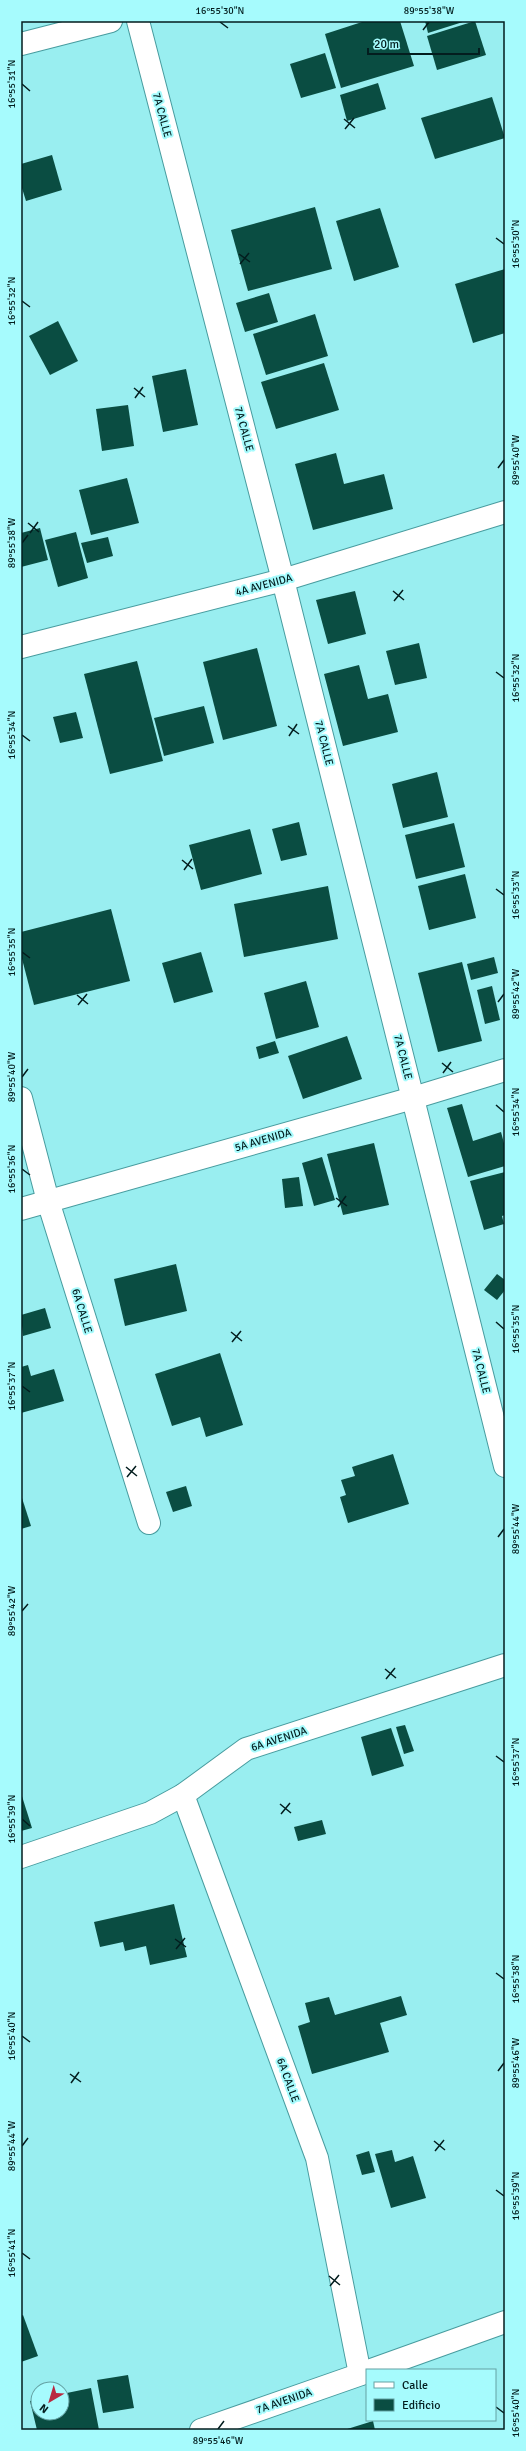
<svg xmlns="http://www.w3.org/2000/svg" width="526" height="2451" font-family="Signika,sans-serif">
  <rect width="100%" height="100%" fill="#99eef0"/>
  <g fill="#0a4d42">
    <polygon points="365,21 400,21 414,66 341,88 325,34"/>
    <polygon points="425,21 466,21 428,33"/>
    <polygon points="475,21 486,55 437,70 427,36"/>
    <polygon points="325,53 336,88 301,98 290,64"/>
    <polygon points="378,83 386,109 347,121 340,95"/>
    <polygon points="492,97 505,138 435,159 421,118"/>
    <polygon points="52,155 62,190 26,201 21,185 21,164"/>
    <polygon points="315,207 332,269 248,291 231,230"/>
    <polygon points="380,208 399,267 354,281 336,221"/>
    <polygon points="505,269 505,333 473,343 455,284"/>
    <polygon points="269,293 278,322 245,332 236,303"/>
    <polygon points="315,314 328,356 266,375 253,334"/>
    <polygon points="58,321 78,361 50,375 29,336"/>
    <polygon points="324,363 339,410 276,429 261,382"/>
    <polygon points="186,369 198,425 163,432 152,376"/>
    <polygon points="128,405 134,446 102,451 96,409"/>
    <polygon points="336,453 344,484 384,474 393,509 313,530 295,464"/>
    <polygon points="127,478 139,523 91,535 79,490"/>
    <polygon points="40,528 48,560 21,567 21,533"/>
    <polygon points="76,532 88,578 58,587 45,540"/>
    <polygon points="108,537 113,556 87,563 81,543"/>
    <polygon points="355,591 366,634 328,644 316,600"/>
    <polygon points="419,643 427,678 395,685 386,651"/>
    <polygon points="257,648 277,726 223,740 203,662"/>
    <polygon points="137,661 163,761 110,774 84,674"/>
    <polygon points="359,665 368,699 388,694 398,732 343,746 324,674"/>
    <polygon points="204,706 214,743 164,756 154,718"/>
    <polygon points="76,712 83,738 60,743 53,717"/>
    <polygon points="437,772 448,817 403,828 392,784"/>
    <polygon points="299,822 307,855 281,861 272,829"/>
    <polygon points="454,823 465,867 416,879 405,835"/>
    <polygon points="250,829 262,874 201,890 189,845"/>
    <polygon points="465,874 476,918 429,930 418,886"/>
    <polygon points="328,886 338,939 244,957 234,904"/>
    <polygon points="111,909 130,981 34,1005 21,955 21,932"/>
    <polygon points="201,952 213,992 174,1003 162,963"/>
    <polygon points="494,957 498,973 471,980 467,964"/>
    <polygon points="462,962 482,1041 438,1052 418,973"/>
    <polygon points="306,981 319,1027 276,1039 264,993"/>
    <polygon points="492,986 500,1020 485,1024 477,990"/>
    <polygon points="347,1036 362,1079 303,1099 288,1056"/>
    <polygon points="275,1041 279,1053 259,1059 256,1047"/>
    <polygon points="462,1104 473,1141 501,1132 505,1147 505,1166 468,1177 447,1108"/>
    <polygon points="374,1143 389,1205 343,1215 327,1154"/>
    <polygon points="322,1157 335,1200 314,1206 302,1163"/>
    <polygon points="505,1172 505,1215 502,1216 504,1224 484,1230 470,1181"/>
    <polygon points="299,1177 303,1206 285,1208 282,1179"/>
    <polygon points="176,1264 187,1311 125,1326 114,1279"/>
    <polygon points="497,1274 505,1280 505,1290 497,1300 484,1290"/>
    <polygon points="45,1308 51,1328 23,1336 21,1315"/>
    <polygon points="220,1353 243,1425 206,1437 200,1417 172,1426 155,1374"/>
    <polygon points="28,1365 31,1376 54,1369 64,1401 21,1413 21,1367"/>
    <polygon points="393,1454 409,1504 348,1523 340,1497 346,1495 341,1480 355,1476 352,1467"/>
    <polygon points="186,1486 192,1506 173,1512 166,1492"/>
    <polygon points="21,1495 31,1526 21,1529"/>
    <polygon points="405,1725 414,1751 404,1754 396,1727"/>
    <polygon points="391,1728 404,1766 372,1776 361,1737"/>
    <polygon points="21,1793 32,1828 21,1831"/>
    <polygon points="322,1820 326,1834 298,1841 294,1827"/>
    <polygon points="174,1904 187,1957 150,1965 146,1946 125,1951 123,1942 100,1947 94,1922"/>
    <polygon points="401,1996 407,2015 380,2023 389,2052 312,2074 298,2026 310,2022 305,2003 329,1997 335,2015"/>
    <polygon points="392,2150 395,2162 413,2156 426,2198 391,2208 375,2154"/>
    <polygon points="369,2151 375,2172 362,2175 356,2155"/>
    <polygon points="23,2315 38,2356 21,2362 21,2316"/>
    <polygon points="128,2375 134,2408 103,2413 97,2380"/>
    <polygon points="91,2388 99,2430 37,2430 30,2401 38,2399 38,2413 62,2413 62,2394"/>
    <polygon points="373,2421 375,2430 344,2430"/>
  </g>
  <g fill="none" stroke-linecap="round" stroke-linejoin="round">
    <defs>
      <g id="minor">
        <polyline points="138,21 283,580 505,1466"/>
        <polyline points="21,44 111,21"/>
        <polyline points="21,647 283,580 505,512"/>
        <polyline points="21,1098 48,1201 149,1523"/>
        <polyline points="21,1209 413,1098 505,1070"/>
        <polyline points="183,1795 317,2158 360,2374"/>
        <polyline points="21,1857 150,1813 183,1795 246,1749 505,1665"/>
        <polyline points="371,2370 505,2322"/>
        <polyline points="201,2430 367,2372"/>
      </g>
    </defs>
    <use href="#minor" stroke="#489c9f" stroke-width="24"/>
    <use href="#minor" stroke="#fff" stroke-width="22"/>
  </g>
  <path fill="none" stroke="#031d1e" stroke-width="1.5" d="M220,22L228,28M423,30L429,22M22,84L30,91M344,119L355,128M345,129L354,118M496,238L504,244M239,254L250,262M240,264L249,253M22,301L30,307M134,388L145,397M135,398L143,387M498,468L504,460M28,523L39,532M30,533L38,522M22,543L28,535M393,591L404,600M394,601L403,590M496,672L504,678M288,726L299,734M22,735L30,741M289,736L297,724M182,860L193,869M184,870L192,859M496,889L504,895M22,952L30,958M77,995L88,1004M498,1002L504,994M78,1005L87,994M442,1063L453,1072M443,1073L451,1062M22,1077L28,1069M496,1105L504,1112M22,1169L30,1175M336,1198L347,1206M338,1207L346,1196M496,1322L504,1329M231,1332L242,1341M232,1342L241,1331M22,1386L30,1392M126,1467L137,1476M127,1477L136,1466M498,1537L504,1529M22,1611L28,1604M385,1669L396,1678M386,1679L395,1668M496,1756L504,1762M280,1804L291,1813M281,1814L290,1803M22,1819L30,1826M175,1939L186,1947M176,1949L185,1938M496,1973L504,1979M22,2036L30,2042M498,2071L504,2063M70,2074L81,2082M71,2083L79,2072M434,2141L445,2150M22,2146L28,2138M435,2151L444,2140M496,2190L504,2196M22,2253L30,2259M329,2276L340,2285M330,2286L339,2275M496,2407L504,2413M218,2429L224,2421"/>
  <g text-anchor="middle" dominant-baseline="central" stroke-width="4" stroke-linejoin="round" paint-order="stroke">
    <g font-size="11" fill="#031d1e" stroke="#a6fbfd">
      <text transform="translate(162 115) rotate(75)">7A CALLE</text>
      <text transform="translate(244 429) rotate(75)">7A CALLE</text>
      <text transform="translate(264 585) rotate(-15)">4A AVENIDA</text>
      <text transform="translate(324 743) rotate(76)">7A CALLE</text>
      <text transform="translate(403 1057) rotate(76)">7A CALLE</text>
      <text transform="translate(263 1140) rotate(-16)">5A AVENIDA</text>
      <text transform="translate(82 1311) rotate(73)">6A CALLE</text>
      <text transform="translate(481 1371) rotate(76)">7A CALLE</text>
      <text transform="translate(279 1739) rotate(-18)">6A AVENIDA</text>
      <text transform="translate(288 2080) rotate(70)">6A CALLE</text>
      <text transform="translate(284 2401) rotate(-19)">7A AVENIDA</text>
    </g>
  </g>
  <rect width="526" height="2451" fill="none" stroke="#a6fbfd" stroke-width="44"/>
  <rect x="366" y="2369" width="130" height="52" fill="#a6fbfd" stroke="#65a2a4"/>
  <rect x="374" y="2382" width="20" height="6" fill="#ffffff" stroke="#65a2a4"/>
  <text x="402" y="2389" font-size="12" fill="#031d1e">Calle</text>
  <rect x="374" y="2399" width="20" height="12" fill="#0a4d42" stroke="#65a2a4"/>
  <text x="402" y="2409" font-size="12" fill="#031d1e">Edificio</text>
  <g transform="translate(50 2401) rotate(218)"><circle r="19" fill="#a6fbfd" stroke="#65a2a4"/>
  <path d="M0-3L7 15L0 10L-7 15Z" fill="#b92840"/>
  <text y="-6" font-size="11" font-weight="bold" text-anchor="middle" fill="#031d1e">N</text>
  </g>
  <path d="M368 48v6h111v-6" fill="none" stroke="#031d1e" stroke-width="2"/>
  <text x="374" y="48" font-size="12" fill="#031d1e" stroke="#a6fbfd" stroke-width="3" paint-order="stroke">20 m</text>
  <rect x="22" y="22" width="482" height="2407" fill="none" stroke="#031d1e" stroke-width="1.5"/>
  <g font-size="10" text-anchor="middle" fill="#031d1e">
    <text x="220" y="14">16°55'30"N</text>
    <text x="429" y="14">89°55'38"W</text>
    <text transform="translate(11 84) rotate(-90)" y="4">16°55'31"N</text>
    <text transform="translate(515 244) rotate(-90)" y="4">16°55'30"N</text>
    <text transform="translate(11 301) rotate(-90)" y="4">16°55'32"N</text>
    <text transform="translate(515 460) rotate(-90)" y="4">89°55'40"W</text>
    <text transform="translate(11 543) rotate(-90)" y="4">89°55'38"W</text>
    <text transform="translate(515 678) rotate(-90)" y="4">16°55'32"N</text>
    <text transform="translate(11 735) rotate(-90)" y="4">16°55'34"N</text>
    <text transform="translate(515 895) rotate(-90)" y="4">16°55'33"N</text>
    <text transform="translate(11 952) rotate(-90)" y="4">16°55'35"N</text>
    <text transform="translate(515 994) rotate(-90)" y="4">89°55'42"W</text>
    <text transform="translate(11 1077) rotate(-90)" y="4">89°55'40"W</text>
    <text transform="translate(515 1112) rotate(-90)" y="4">16°55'34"N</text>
    <text transform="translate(11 1169) rotate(-90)" y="4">16°55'36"N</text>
    <text transform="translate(515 1329) rotate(-90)" y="4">16°55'35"N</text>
    <text transform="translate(11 1386) rotate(-90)" y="4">16°55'37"N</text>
    <text transform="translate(515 1529) rotate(-90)" y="4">89°55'44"W</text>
    <text transform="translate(11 1611) rotate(-90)" y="4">89°55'42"W</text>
    <text transform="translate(515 1762) rotate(-90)" y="4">16°55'37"N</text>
    <text transform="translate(11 1819) rotate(-90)" y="4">16°55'39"N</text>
    <text transform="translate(515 1979) rotate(-90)" y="4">16°55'38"N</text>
    <text transform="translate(11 2036) rotate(-90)" y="4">16°55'40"N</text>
    <text transform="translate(515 2063) rotate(-90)" y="4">89°55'46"W</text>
    <text transform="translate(11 2146) rotate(-90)" y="4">89°55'44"W</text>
    <text transform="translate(515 2196) rotate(-90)" y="4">16°55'39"N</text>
    <text transform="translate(11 2253) rotate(-90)" y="4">16°55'41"N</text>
    <text transform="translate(515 2413) rotate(-90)" y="4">16°55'40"N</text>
    <text x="218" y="2444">89°55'46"W</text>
  </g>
</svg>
